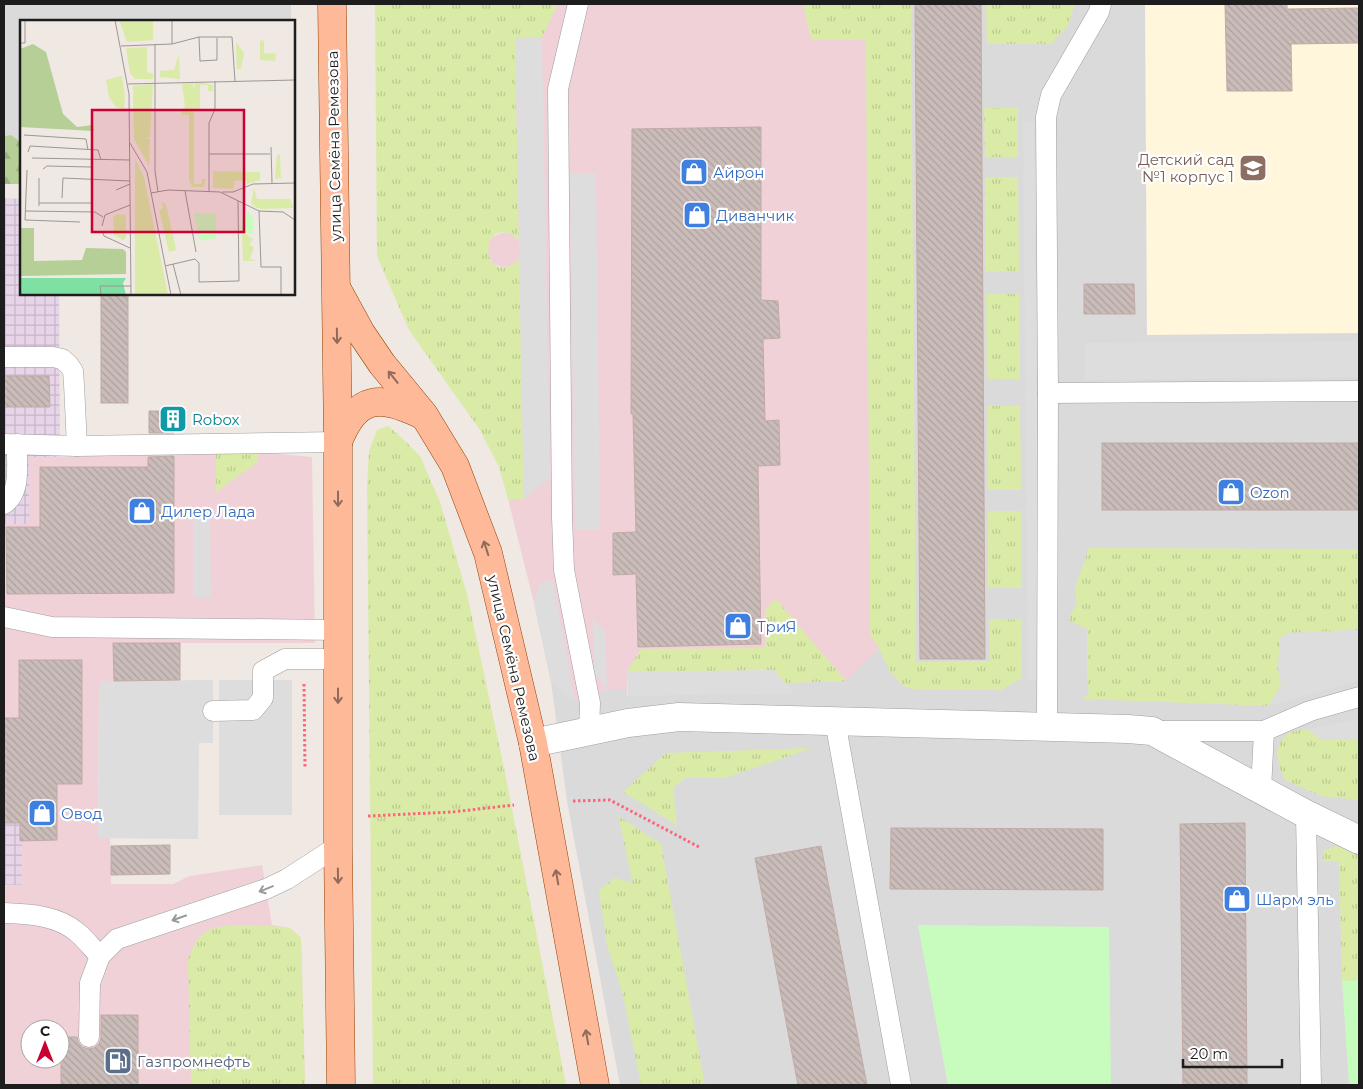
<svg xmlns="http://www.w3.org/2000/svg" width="1363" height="1089" font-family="Montserrat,sans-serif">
  <defs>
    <pattern id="industrial-grid" width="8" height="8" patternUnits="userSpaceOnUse" patternTransform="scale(1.25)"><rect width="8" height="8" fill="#e7d4e8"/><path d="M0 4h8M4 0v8" fill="none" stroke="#c6b6c7"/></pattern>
    <pattern id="grass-tufts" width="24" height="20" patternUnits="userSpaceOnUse" patternTransform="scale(1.25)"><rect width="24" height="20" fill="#d9eba7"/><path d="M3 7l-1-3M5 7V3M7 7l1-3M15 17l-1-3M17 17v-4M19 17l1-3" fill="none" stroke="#bac98f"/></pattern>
    <pattern id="forest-firs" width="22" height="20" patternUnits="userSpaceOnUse" patternTransform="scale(1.25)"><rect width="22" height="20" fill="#b5cf96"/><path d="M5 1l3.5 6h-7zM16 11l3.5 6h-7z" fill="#9bb181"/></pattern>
    <pattern id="building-back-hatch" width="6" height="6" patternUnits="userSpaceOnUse" patternTransform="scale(1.25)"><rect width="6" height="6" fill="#cabcb9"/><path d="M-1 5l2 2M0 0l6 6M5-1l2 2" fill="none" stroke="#ada19f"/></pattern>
  </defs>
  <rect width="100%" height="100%" fill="#efe8e3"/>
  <g fill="#dbdada">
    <polygon points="4,4 291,4 291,21 21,21 21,142 11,135 4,136"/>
    <polygon points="803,4 1359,4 1359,1085 620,1085 567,801 551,682 575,701 607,689 627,689 627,695 793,693 785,683 846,681"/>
  </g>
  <g fill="#f0d1d7" fill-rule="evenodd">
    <polygon points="556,4 803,4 811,39 866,40 870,635 879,648 846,681 785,683 774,670 627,672 627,689 607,689 575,701 551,682 534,603 508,499 523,499 519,261 512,266 502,267 493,264 488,255 487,245 492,237 501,233 510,233 518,239 515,38 556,8"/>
    <path d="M216,452H259L312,457L315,643H114V681H99L98,838H110L111,884H173L190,876L262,865L272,925L290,928L301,938L305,1085H4V885H22V841H20V824L4,823V524H29V457H60ZM30,1029H60V1059H30Z"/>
  </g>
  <g fill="url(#industrial-grid)">
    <polygon points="4,198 21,199 21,294 59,294 60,457 29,457 29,524 4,524"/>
    <polygon points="4,823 20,823 20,841 22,841 22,885 4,885"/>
  </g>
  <polygon fill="#fff6db" points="1145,4 1359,4 1359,333 1147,335"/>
  <g fill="url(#grass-tufts)">
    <path d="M375,4H556V8L542,37L515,39L519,239C477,209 479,292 519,260L524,499H508L499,467L480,430L409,330L377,256Z"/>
    <polygon points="803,4 911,4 916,662 990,661 989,619 1022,620 1022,678 1001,690 917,690 905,687 890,672 879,648 870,635 866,40 811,40"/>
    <polygon points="986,4 1075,4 1068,26 1051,44 987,44"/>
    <polygon points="984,108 1018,108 1018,157 985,157"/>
    <polygon points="985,177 1018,177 1019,271 985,272"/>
    <polygon points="986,294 1019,294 1020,379 987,379"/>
    <polygon points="987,406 1020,406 1021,490 988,490"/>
    <polygon points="388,426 401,437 420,456 440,502 467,594 504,768 566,1085 373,1085 367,487 369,451 377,430"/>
    <polygon points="216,452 258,452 258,462 216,492"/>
    <polygon points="988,511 1021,511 1022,588 988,588"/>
    <polygon points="1089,548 1359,549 1359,630 1287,633 1280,638 1278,669 1281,685 1269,706 1083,699 1089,694 1087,678 1087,629 1068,620 1077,603 1075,588"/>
    <polygon points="776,599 846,681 785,683 774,670 627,672 641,649 766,648 765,610"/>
    <polygon points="1308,729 1321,740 1359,739 1359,800 1321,796 1285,780 1280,769 1277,753 1280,742 1289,732"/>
    <polygon points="812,748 725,778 685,778 673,788 677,825 623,792 666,753"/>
    <polygon points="618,816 661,844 705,1085 641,1085 623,995 607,945 599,890 615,878 633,883"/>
    <polygon points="1336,846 1359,853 1359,970 1356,980 1342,981 1339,862 1323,861 1324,851"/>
    <path d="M272,926L290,928L301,938L305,1085H191L188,960C192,950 195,940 204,933C218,922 254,926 272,926Z"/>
  </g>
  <polygon fill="url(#forest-firs)" points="11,135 21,142 21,184 4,184 4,136"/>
  <g fill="#c8fbbe">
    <polygon points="918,925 1109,927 1111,1085 948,1085"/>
    <polygon points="1359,970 1359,1085 1349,1085 1342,981 1356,980"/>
  </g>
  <g fill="#ddd">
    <polygon points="542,37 550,478 524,499 515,38"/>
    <polygon points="1023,122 1034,122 1039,680 1028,680"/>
    <polygon points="570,173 596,173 600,530 575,530"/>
    <polygon points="1359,341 1359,377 1085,380 1085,343"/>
    <polygon points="210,507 211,597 193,597 193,520"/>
    <polygon points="553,581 575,701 551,682 534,603 540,583"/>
    <polygon points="593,618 605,632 607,689 594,672"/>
    <polygon points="1359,630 1359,680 1269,706 1281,685 1278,669 1280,638 1287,633"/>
    <polygon points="774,670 793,693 628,696 627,672"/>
    <polygon points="213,680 213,743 199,743 198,839 98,838 99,681"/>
    <rect x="219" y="680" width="73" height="135"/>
    <polygon points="1359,719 1359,739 1321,740 1308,729"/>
  </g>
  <g fill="url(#building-back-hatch)" stroke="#c1aaa5">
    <polygon points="915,4 981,4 985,659 920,659"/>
    <polygon points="1225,4 1287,4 1287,9 1359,8 1359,43 1291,44 1292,91 1227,91"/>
    <polygon points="761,127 761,300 778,301 780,338 763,339 765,421 779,420 780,465 758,466 761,644 638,647 636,574 613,575 613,533 636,532 633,414 631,414 632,129"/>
    <polygon points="1084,284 1134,284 1135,314 1084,314"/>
    <rect x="101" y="294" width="27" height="109"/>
    <polygon points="4,376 49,376 50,407 4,407"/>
    <polygon points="149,411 173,411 174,433 149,433"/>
    <rect x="1102" y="443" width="257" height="67"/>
    <polygon points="174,456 174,593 7,594 6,527 40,527 40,467 148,467 148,457"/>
    <polygon points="113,643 180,643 180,680 114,681"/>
    <polygon points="19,660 82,660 82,784 57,784 57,840 20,841 20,823 4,823 4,718 19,718"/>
    <polygon points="1245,823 1247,1085 1183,1085 1180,824"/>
    <polygon points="891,828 1103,829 1103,890 890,889"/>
    <polygon points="170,845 170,874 111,875 111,846"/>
    <polygon points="821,846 850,997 867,1085 798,1085 755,858"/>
    <polygon points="101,1015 138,1015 138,1085 61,1085 61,1037 77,1037 78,1042 82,1047 88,1049 94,1048 99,1044 101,1038"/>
  </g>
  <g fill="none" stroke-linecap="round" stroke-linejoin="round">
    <defs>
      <g id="service">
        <polyline points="578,4 558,89 562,517 564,570 590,703 589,732"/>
        <polyline points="4,357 53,357 62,359 68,364 73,371 74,384 77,446"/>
        <polyline points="1048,393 1359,391"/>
        <polyline points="4,444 77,446 338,442"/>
        <path d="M4,504C22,492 16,463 17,444"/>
        <polyline points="4,617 52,627 338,630"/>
        <polyline points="213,711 253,710 263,698 263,671 285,659 338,659"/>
        <polyline points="835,721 901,1085"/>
        <polyline points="1047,727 1048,393 1046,117 1051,95 1099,12 1101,4"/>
        <polyline points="1154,731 1264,731 1310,711 1359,697"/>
        <polyline points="1261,790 1264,731"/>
        <polyline points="1306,814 1311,1085"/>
        <path d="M4,913C29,914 58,915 78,933C86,940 93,949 100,956"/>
        <polyline points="89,1037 90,983 100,956 117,939 266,889 287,879 338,846"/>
      </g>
      <polyline id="minor" points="533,743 628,723 679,717 1128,729 1152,731 1306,814 1359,840"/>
      <g id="primary">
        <polyline points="332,4 338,442 338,846 341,1085"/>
        <polyline points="338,291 361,333 382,364 424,415 455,466 488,553 533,743 595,1085"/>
        <path d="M338,442C357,394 380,395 422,415"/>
      </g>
    </defs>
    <use href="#service" stroke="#9e9e9e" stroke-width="21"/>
    <use href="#minor" stroke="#9e9e9e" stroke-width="29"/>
    <use href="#primary" stroke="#964000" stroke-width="29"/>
    <g stroke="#fd657b" stroke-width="3" stroke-dasharray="2.5 2.5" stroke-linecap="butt">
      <polyline points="304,684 305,768"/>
      <polyline points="573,801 610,800 701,848"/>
      <polyline points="368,816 452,812 514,805"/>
    </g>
    <use href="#service" stroke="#fff" stroke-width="20"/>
    <use href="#minor" stroke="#fff" stroke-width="28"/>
    <use href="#primary" stroke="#feb998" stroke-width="28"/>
  </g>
  <defs><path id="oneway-shaft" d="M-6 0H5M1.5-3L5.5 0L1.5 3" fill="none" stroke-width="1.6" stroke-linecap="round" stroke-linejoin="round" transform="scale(1.25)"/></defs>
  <g stroke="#8e6b5a">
    <use href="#oneway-shaft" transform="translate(337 336) rotate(89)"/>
    <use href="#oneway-shaft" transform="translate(393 377) rotate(-129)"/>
    <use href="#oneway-shaft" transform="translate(338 499) rotate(90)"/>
    <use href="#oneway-shaft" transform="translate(486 548) rotate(-108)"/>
    <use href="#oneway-shaft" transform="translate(338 696) rotate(90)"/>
    <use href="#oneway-shaft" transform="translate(338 876) rotate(89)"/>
    <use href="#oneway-shaft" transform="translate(557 877) rotate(-100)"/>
    <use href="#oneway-shaft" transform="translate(587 1037) rotate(-100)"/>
  </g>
  <g stroke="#999">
    <use href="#oneway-shaft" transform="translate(266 889) rotate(158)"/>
    <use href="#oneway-shaft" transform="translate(179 918) rotate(161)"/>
  </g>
  <defs>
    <symbol id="school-square" viewBox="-11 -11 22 22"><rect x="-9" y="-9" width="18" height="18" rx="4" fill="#8d6e63" stroke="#fff"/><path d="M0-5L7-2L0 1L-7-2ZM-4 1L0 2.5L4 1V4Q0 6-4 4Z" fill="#fff"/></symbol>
    <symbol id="shop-square" viewBox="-11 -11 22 22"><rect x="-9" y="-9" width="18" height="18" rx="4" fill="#3f7fe0" stroke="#fff"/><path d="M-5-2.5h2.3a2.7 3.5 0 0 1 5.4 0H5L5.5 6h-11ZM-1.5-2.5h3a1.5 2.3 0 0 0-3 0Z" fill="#fff"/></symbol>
    <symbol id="building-square" viewBox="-11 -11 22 22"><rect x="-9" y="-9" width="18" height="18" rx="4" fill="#0f9aa8" stroke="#fff"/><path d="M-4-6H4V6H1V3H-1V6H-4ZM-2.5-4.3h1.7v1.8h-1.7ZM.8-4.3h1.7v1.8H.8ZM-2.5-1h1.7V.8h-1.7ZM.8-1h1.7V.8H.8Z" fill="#fff"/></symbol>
    <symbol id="fuel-square" viewBox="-11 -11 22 22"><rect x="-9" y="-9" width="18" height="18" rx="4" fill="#5c6f8a" stroke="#fff"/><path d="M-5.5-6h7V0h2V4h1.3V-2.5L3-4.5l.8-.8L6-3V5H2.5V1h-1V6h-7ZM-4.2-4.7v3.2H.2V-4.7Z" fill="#fff"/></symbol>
  </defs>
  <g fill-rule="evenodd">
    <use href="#school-square" x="1237" y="152" width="32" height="32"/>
    <use href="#shop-square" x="678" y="156" width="32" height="32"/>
    <use href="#shop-square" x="681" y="199" width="32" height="32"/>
    <use href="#building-square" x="157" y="403" width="32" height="32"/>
    <use href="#shop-square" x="1215" y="476" width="32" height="32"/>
    <use href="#shop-square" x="126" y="495" width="32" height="32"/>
    <use href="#shop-square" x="722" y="610" width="32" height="32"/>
    <use href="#shop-square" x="26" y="797" width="32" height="32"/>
    <use href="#shop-square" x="1221" y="883" width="32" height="32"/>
    <use href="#fuel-square" x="102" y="1045" width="32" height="32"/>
  </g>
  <g text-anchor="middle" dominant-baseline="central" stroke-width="4.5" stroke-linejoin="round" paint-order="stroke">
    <g font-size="15" fill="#1d1d1d" stroke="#fff">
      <text transform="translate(334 146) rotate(-91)">улица Семёна Ремезова</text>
      <text transform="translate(514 668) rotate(77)">улица Семёна Ремезова</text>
    </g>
    <g font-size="15" fill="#785e54" stroke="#fff" text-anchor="end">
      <text x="1234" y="159">Детский сад<tspan x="1234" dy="17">№1 корпус 1</tspan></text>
    </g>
    <g font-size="15" fill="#366cbe" stroke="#fff" text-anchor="start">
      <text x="713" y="172">Айрон</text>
      <text x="716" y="215">Диванчик</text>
      <text x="1250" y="492">Ozon</text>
      <text x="161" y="511">Дилер Лада</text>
      <text x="757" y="626">ТриЯ</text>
      <text x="61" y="813">Овод</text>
      <text x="1256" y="899">Шарм эль</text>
    </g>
    <g font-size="15" fill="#0d838f" stroke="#fff" text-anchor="start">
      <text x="192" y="419">Robox</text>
    </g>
    <g font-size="15" fill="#4e5e75" stroke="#fff" text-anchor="start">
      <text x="137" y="1061">Газпромнефть</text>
    </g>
  </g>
  <g transform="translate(20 20)">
    <rect width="275" height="275" fill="#efe8e3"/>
    <path d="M99,0H133V20L107,22ZM240,20L244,21V33L256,34L255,41L240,40ZM216,22L224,33L221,49H217ZM127,27V52L133,54V59H115L110,53L106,28ZM159,34L160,59L140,57V51L154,50ZM102,56L105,76L104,89L96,87L89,77L86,60ZM175,62L193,65V71H188V65H180V90H174V164H182V159H186L184,167H173L169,161V95H162V91L165,86L162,64L173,63L174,72ZM133,64L130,117L126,118L130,119L129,146L114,119L113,66ZM260,134L261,158L255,159L257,135ZM115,138L124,157L148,275H115ZM193,151L240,152V160L227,164L226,160L215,161L213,169L193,168ZM234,168L237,179H270L273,188L240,189L234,186L231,183ZM141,181L146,184L156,230L149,232L139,190L143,188ZM97,194L106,195V218L103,220L94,215L93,197ZM222,212L233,219L229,225L234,227L230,239L237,241H223Z" fill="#d9eba7"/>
    <path d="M13,24L26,32L43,94L57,107L73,105L74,111L0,107V29ZM0,208H14V241L62,240L66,228L103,229L106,232V254L0,256Z" fill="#b5cf96"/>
    <path d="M228,192L233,197V214L222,212V200ZM174,193L196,194V218L180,221Z" fill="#c8fbbe"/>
    <path d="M0,258H106L103,263L106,275H0Z" fill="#7ee0a2"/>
    <path fill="none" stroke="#9b9794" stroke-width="1" d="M95,0L109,74L111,275M152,0V24M179,17L180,41L197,40V18M0,23H5V0M135,24V151L138,172M101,26L152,24L179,17H212L215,61M108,64L275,60M4,115L66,119L68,130M110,123L127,152L151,275M251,127L252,163M8,132L10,126L78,130L81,140M189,134H250M12,138L110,140M23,149L27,146L71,147M7,150L5,200L60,202M96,170L110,164M165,171L176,232M189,171V103L195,89V61M202,172H213L233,164L275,163M131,173L148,170L200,172L239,191L263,192L275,200M42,178L43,158L110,161M19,183H73M19,186V158M5,191L75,192L83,197M239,191L241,247H261V275M82,206L85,195L110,185M82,211L84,216L110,228M153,244L161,275M145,246L175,239L179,243V262L219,261L218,181M81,275L80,266H111"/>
    <path fill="#ca0032" fill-opacity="0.15" stroke="#ca0032" stroke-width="2.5" d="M72,90H224V212H72Z"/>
    <rect width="275" height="275" fill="none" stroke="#1d1d1d" stroke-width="2.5"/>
  </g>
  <rect width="1363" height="1089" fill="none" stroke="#1d1d1d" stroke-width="10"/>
  <g transform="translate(45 1044)"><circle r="24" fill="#ffffff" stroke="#a5a5a5"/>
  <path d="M0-4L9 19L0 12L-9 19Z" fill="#ca0032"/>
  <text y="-8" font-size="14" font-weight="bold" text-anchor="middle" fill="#1d1d1d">С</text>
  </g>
  <path d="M1183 1059v8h99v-8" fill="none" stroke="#1d1d1d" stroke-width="2.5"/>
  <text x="1190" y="1059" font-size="15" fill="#1d1d1d" stroke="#ffffff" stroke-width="4" paint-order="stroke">20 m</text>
</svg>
